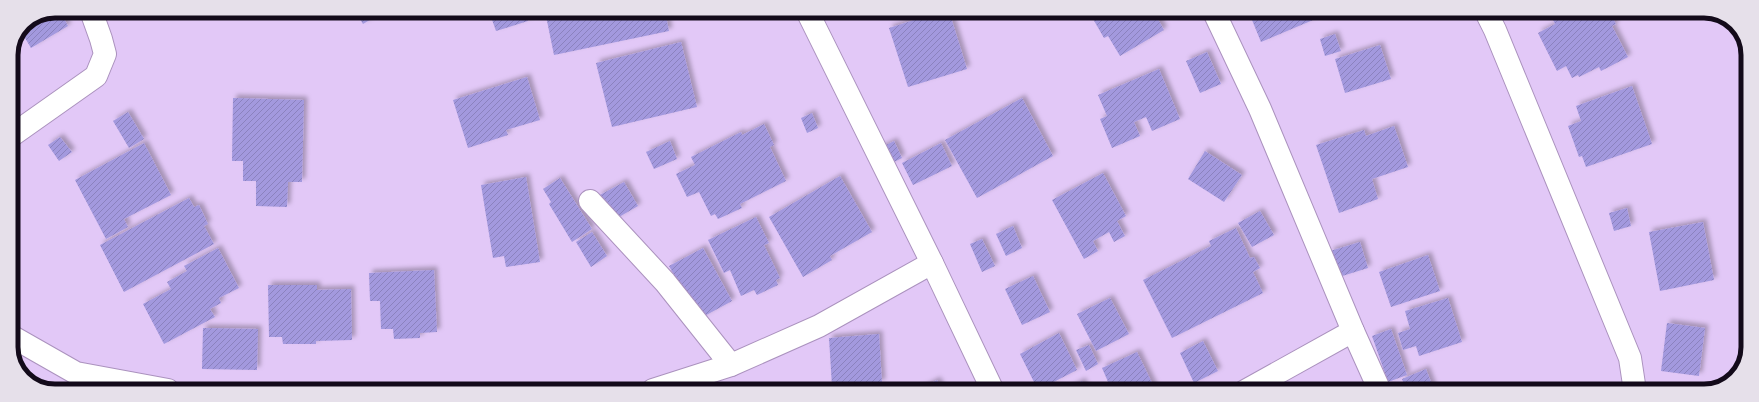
<svg xmlns="http://www.w3.org/2000/svg" width="1759" height="402" font-family="'Roboto Serif',serif">
  <defs>
    <pattern id="building-hatch" width="6" height="6" patternUnits="userSpaceOnUse"><rect width="6" height="6" fill="#a399de"/><path d="M-1 1l2-2M0 6l6-6M5 7l2-2" fill="none" stroke="#8b82be"/></pattern>
    <filter id="shadow"><feDropShadow dx="3.5" dy="-3.5" stdDeviation="2" flood-color="#0004"/></filter>
  </defs>
  <rect width="100%" height="100%" fill="#e2c8f7"/>
  <g fill="url(#building-hatch)" filter="url(#shadow)">
    <polygon points="60,11 68,26 31,48 22,33 20,34 24,24 49,13 50,16"/>
    <polygon points="355,11 385,11 363,24"/>
    <polygon points="489,11 525,11 528,21 496,31"/>
    <polygon points="572,11 665,11 669,31 554,55 546,16"/>
    <polygon points="942,11 949,11 967,69 908,87 889,28"/>
    <polygon points="1089,12 1154,12 1164,30 1120,56 1108,36 1104,38"/>
    <polygon points="1272,12 1310,12 1313,20 1261,42 1252,20"/>
    <polygon points="1549,12 1610,12 1616,24 1612,26 1628,57 1601,71 1599,67 1579,77 1578,75 1572,78 1566,66 1557,71 1538,33 1555,24"/>
    <polygon points="1723,18 1734,24 1723,24"/>
    <polygon points="1335,34 1341,51 1325,56 1320,39"/>
    <polygon points="681,42 697,107 612,127 596,63"/>
    <polygon points="1380,45 1391,79 1345,93 1335,59"/>
    <polygon points="1207,52 1221,84 1200,93 1186,61"/>
    <polygon points="1159,69 1180,119 1152,131 1146,117 1134,122 1140,136 1112,148 1100,119 1107,116 1098,95"/>
    <polygon points="527,77 540,120 506,130 508,135 468,148 453,100"/>
    <polygon points="1632,86 1652,144 1586,167 1582,156 1579,157 1568,126 1581,121 1576,106"/>
    <polygon points="233,98 304,100 302,182 288,182 287,207 256,206 256,181 243,181 243,161 232,161"/>
    <polygon points="1022,98 1053,156 977,198 945,140"/>
    <polygon points="128,112 144,139 129,148 113,121"/>
    <polygon points="812,113 818,128 807,133 801,118"/>
    <polygon points="764,124 774,145 770,147 786,181 740,204 742,208 718,219 715,214 711,216 699,192 687,197 676,174 695,165 691,157 741,132 742,135"/>
    <polygon points="1394,126 1408,167 1372,179 1378,199 1339,213 1316,145 1364,130 1366,136"/>
    <polygon points="60,137 72,152 59,161 48,145"/>
    <polygon points="670,141 677,159 654,169 646,152"/>
    <polygon points="894,141 902,158 886,166 878,149"/>
    <polygon points="144,143 171,195 124,219 128,227 106,239 75,180"/>
    <polygon points="941,143 952,166 913,185 902,163"/>
    <polygon points="1205,151 1242,175 1224,202 1188,179"/>
    <polygon points="1103,173 1126,216 1117,221 1125,236 1114,242 1109,232 1093,241 1098,251 1084,259 1052,200"/>
    <polygon points="840,176 872,232 830,256 832,260 803,277 769,217"/>
    <polygon points="526,177 540,262 506,267 504,256 493,258 481,185"/>
    <polygon points="560,178 592,229 572,242 549,204 551,202 543,189"/>
    <polygon points="624,182 638,206 612,221 598,196"/>
    <polygon points="189,198 194,207 199,205 208,224 204,226 214,244 124,292 100,245"/>
    <polygon points="1627,208 1631,226 1614,231 1609,213"/>
    <polygon points="1260,211 1274,235 1252,247 1238,223"/>
    <polygon points="756,217 769,243 764,245 780,278 776,280 778,285 757,295 754,290 741,296 730,270 724,273 708,240"/>
    <polygon points="1703,222 1714,280 1660,291 1649,232"/>
    <polygon points="1013,226 1022,248 1006,256 996,234"/>
    <polygon points="1236,228 1250,258 1254,257 1260,268 1253,272 1263,293 1172,338 1143,280 1211,246 1209,241"/>
    <polygon points="592,232 607,256 591,267 576,242"/>
    <polygon points="982,239 995,266 982,272 970,244"/>
    <polygon points="1360,242 1368,268 1339,277 1330,251"/>
    <polygon points="218,248 239,288 219,298 221,303 210,309 215,317 164,344 143,304 171,289 167,282 187,271 184,266"/>
    <polygon points="703,248 732,301 699,319 669,266"/>
    <polygon points="1428,255 1440,291 1391,307 1379,272"/>
    <polygon points="434,270 437,332 420,333 420,338 394,339 393,329 381,329 380,301 370,301 369,273"/>
    <polygon points="1033,276 1050,312 1022,325 1005,289"/>
    <polygon points="268,285 317,285 317,290 351,289 352,340 316,341 316,344 283,344 282,337 269,337"/>
    <polygon points="1110,298 1129,334 1096,351 1077,314"/>
    <polygon points="1448,298 1462,342 1419,356 1416,346 1403,350 1398,333 1410,329 1405,311"/>
    <polygon points="1667,323 1705,328 1699,376 1661,371"/>
    <polygon points="203,328 258,329 257,370 202,369"/>
    <polygon points="1391,329 1407,375 1388,382 1372,336"/>
    <polygon points="1059,333 1077,370 1038,390 1020,354"/>
    <polygon points="879,334 882,383 832,386 829,338"/>
    <polygon points="1203,341 1218,371 1194,383 1180,353"/>
    <polygon points="1089,345 1098,364 1086,371 1076,350"/>
    <polygon points="1137,352 1156,391 1112,391 1102,368"/>
    <polygon points="1426,369 1434,390 1414,391 1411,385 1405,387 1402,379"/>
    <polygon points="937,380 943,391 916,391"/>
    <polygon points="1082,381 1087,391 1064,391"/>
  </g>
  <g fill="none" stroke-linecap="round" stroke-linejoin="round">
    <defs>
      <g id="minor">
        <polyline points="807,11 932,263 993,391"/>
        <polyline points="1214,12 1260,109 1353,331 1380,391"/>
        <polyline points="1486,12 1495,30 1630,358 1635,391"/>
        <polyline points="11,136 96,76 105,54 101,39 91,11"/>
        <polyline points="590,201 665,282 731,365"/>
        <polyline points="11,336 76,373 168,390"/>
        <polyline points="653,390 731,365 819,326 932,263"/>
        <polyline points="1245,391 1353,331"/>
      </g>
    </defs>
    <use href="#minor" stroke="#ab92be" stroke-width="24"/>
    <use href="#minor" stroke="#fff" stroke-width="22"/>
  </g>
  <path d="M0 0H1759V402H0ZM55 18H1704A37 37 0 0 1 1741 55V347A37 37 0 0 1 1704 384H55A37 37 0 0 1 18 347V55A37 37 0 0 1 55 18Z" fill="#e6e0ea" fill-rule="evenodd"/>
  <path fill="none" stroke="#130a1a" stroke-width="5" d="M55 18H1704A37 37 0 0 1 1741 55V347A37 37 0 0 1 1704 384H55A37 37 0 0 1 18 347V55A37 37 0 0 1 55 18Z"/>
</svg>
